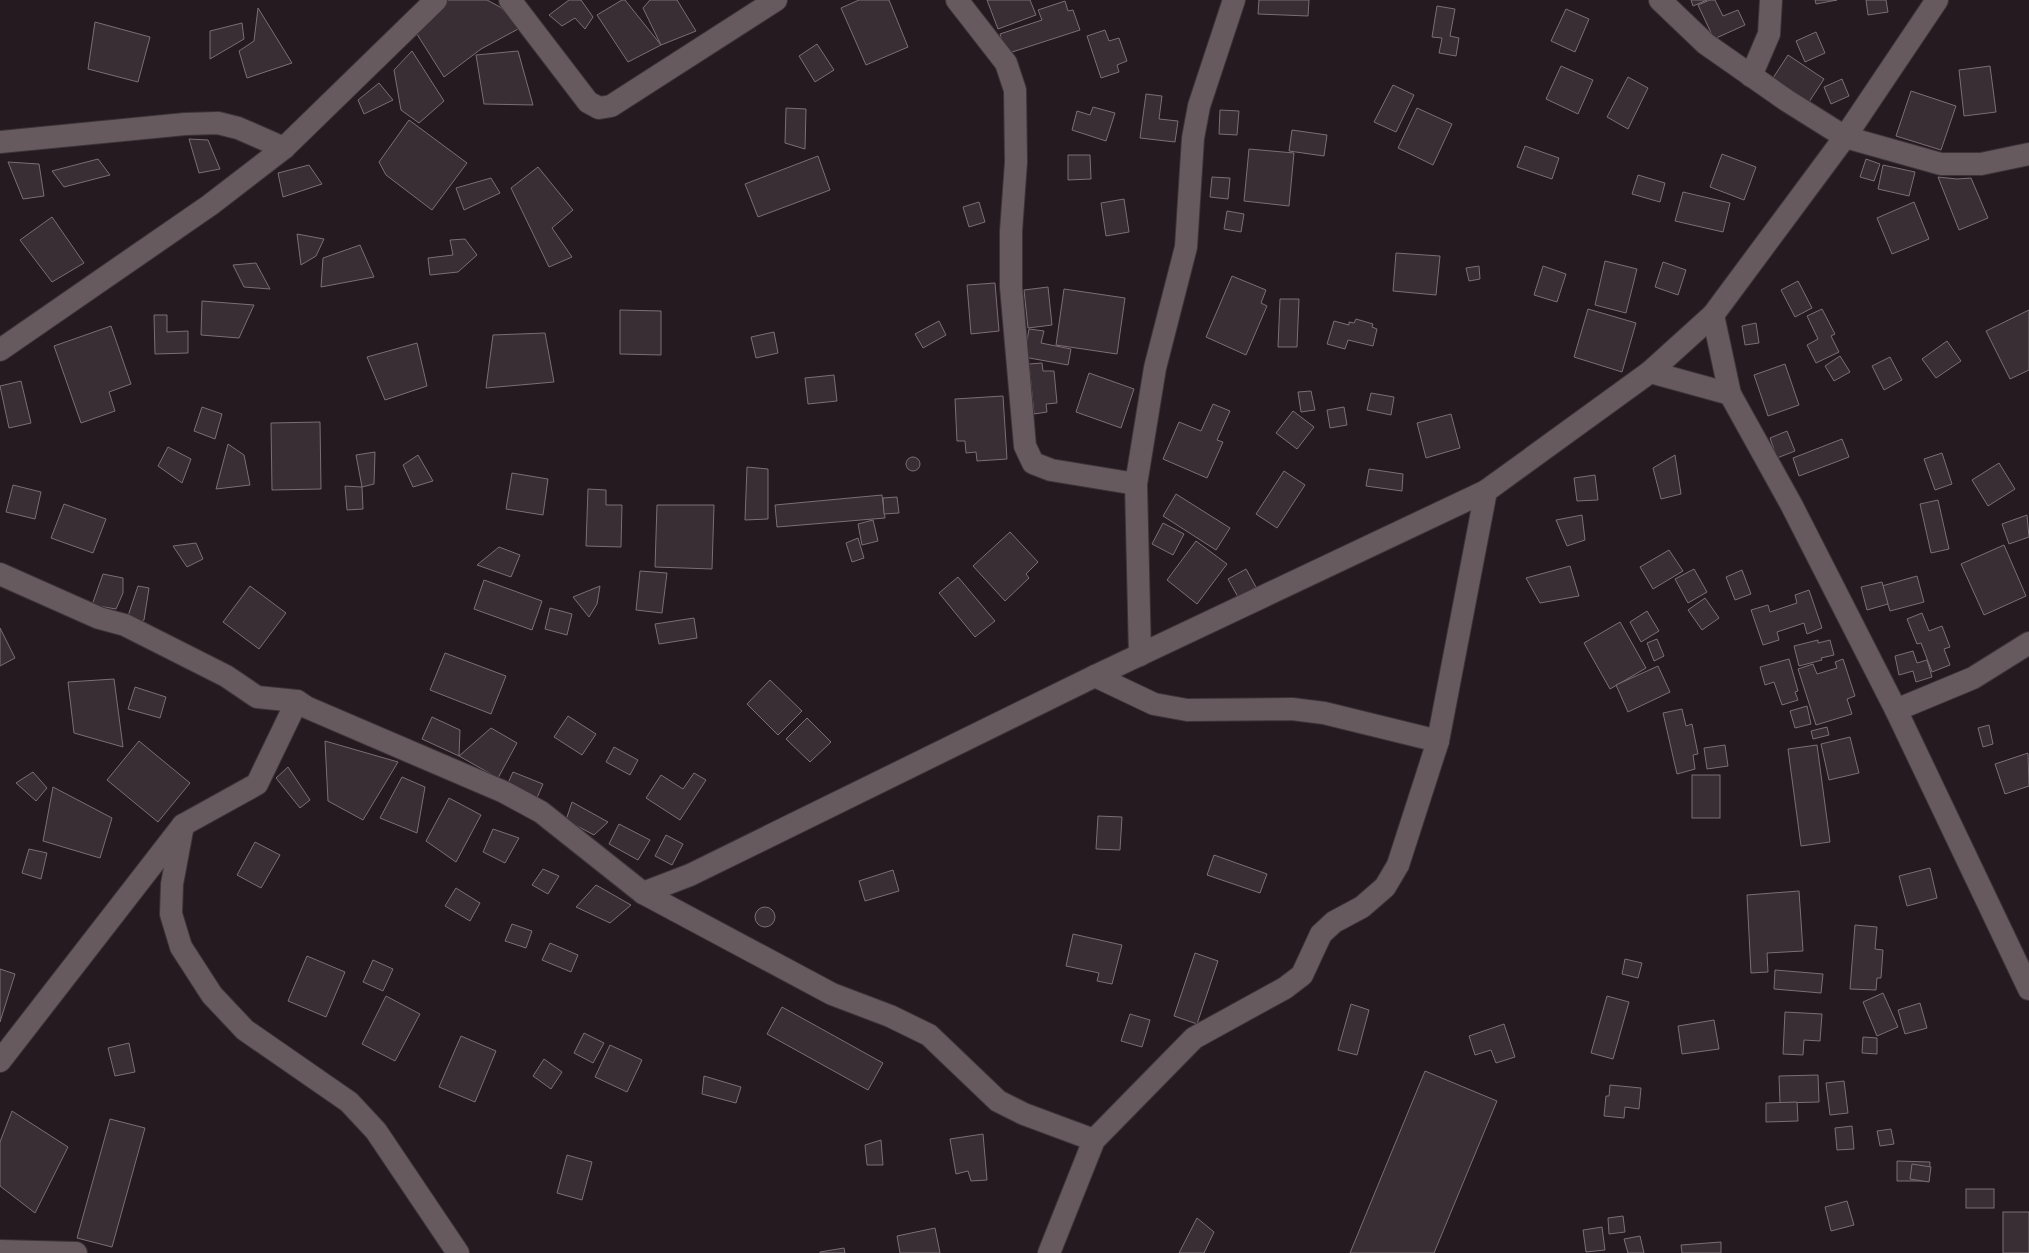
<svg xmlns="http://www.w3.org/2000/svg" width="2029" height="1253" font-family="'Sofia Sans Condensed',sans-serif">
  <rect width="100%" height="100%" fill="#241a1f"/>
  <g fill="#392e33" stroke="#7b6e74">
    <polygon points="448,0 487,0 500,7 520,28 481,49 444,77 415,31"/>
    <polygon points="569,0 581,0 593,17 585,29 575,18 562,26 549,15"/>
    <polygon points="622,0 625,0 661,45 628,62 597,15"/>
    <polygon points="650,0 677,0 696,31 661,45 643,8"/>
    <polygon points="859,0 889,0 908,47 866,65 841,8"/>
    <polygon points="987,0 1030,0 1036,15 998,29"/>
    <polygon points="1259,0 1309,0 1308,16 1258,14"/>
    <polygon points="1691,0 1707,0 1693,6"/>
    <polygon points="1710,0 1715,0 1723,16 1738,10 1745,25 1714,39 1698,5"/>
    <polygon points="1815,0 1837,0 1816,4"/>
    <polygon points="1866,0 1886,0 1888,12 1868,15"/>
    <polygon points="1065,1 1068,11 1073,10 1080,30 1006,54 1000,34 1042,20 1038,10"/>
    <polygon points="1437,6 1455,9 1450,36 1459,38 1456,56 1439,53 1442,38 1432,37"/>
    <polygon points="258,8 292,63 247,78 239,51 254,41"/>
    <polygon points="1566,9 1589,19 1575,52 1551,41"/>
    <polygon points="95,22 150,37 138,82 88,69"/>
    <polygon points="242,23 244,39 210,59 210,31"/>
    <polygon points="1105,30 1109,41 1119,38 1127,61 1117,65 1119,72 1101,78 1087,36"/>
    <polygon points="1816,32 1825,53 1805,62 1796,41"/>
    <polygon points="817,44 834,70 815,82 799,56"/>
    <polygon points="412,51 444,101 419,123 401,110 394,70"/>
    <polygon points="518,51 533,105 484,104 476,55"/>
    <polygon points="1788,55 1824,79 1809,102 1773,78"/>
    <polygon points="1561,66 1593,80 1578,114 1546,99"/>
    <polygon points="1990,66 1996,112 1964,116 1959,70"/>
    <polygon points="1628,77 1648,88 1628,129 1607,117"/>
    <polygon points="1842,79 1849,96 1831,104 1824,87"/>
    <polygon points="379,83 393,100 364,114 358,100"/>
    <polygon points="1393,85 1414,95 1396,132 1374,122"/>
    <polygon points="1911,91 1956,106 1941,150 1896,136"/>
    <polygon points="1146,94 1162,96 1159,119 1178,121 1175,142 1140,138"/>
    <polygon points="1093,107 1115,113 1106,141 1072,130 1077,111 1090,115"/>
    <polygon points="786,108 806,109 805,149 785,143"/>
    <polygon points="1417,108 1452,124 1433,165 1398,148"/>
    <polygon points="1220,110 1239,111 1237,135 1219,134"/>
    <polygon points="409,120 467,163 432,210 386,175 379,162"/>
    <polygon points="1292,130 1327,135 1324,156 1289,151"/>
    <polygon points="189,139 208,140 220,169 199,173"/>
    <polygon points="1525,146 1559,158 1552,179 1517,167"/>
    <polygon points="1249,149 1294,153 1289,206 1244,201"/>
    <polygon points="1722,154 1756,167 1744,200 1710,187"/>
    <polygon points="1068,155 1090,155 1091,179 1068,180"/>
    <polygon points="818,156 830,190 758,217 745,184"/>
    <polygon points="98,159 110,175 64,187 52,171"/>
    <polygon points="1866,159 1880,164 1874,181 1860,177"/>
    <polygon points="8,162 39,164 44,196 23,199"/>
    <polygon points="309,165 322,184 283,197 278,173"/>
    <polygon points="1883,165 1915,172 1909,196 1878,189"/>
    <polygon points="538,167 573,210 552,228 572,257 549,267 511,188"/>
    <polygon points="1638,175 1665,183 1660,202 1632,194"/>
    <polygon points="1212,177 1230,178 1228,199 1210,197"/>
    <polygon points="1938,177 1957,179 1971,178 1988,218 1959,230"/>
    <polygon points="491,178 500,193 464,210 456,188"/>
    <polygon points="1683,192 1730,203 1723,232 1675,221"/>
    <polygon points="1124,199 1129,232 1106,236 1101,203"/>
    <polygon points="979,202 985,222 969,227 963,207"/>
    <polygon points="1914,202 1929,239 1892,254 1877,218"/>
    <polygon points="1227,211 1244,214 1241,232 1224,229"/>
    <polygon points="52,217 84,263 52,282 20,240"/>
    <polygon points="297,234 324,239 316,256 301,265"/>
    <polygon points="465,239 477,255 458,272 430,275 428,258 453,255 450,240"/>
    <polygon points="360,245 374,277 321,287 323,258"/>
    <polygon points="1396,253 1440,256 1436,295 1393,291"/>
    <polygon points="1605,261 1637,269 1626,313 1595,305"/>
    <polygon points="1663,262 1686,270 1678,295 1655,287"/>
    <polygon points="256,263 270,289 244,287 233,265"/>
    <polygon points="1479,266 1480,279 1469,281 1466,268"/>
    <polygon points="1543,266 1566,274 1557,302 1534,295"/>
    <polygon points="1232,276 1266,290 1261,303 1267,306 1246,355 1206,337"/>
    <polygon points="1798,281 1812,308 1795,317 1781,290"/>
    <polygon points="995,283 999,331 971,334 967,285"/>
    <polygon points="1048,287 1052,325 1028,328 1024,290"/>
    <polygon points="1064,289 1125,298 1117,354 1056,345"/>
    <polygon points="1280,299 1299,299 1297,347 1278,347"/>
    <polygon points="202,301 254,305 239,338 201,335"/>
    <polygon points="1588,309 1636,323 1622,372 1574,357"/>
    <polygon points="1822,309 1835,334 1831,336 1839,352 1816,363 1807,345 1818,339 1807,316"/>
    <polygon points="620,310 661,311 661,355 620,354"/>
    <polygon points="2029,310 2029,370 2010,379 1986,331"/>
    <polygon points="154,315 167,315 167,332 188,331 188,353 155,354"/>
    <polygon points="1356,319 1373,324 1372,327 1377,329 1373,346 1348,340 1345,349 1327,344 1334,321 1349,325 1349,322 1354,323"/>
    <polygon points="939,321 946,335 923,348 915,334"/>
    <polygon points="1756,323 1759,343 1745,345 1742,326"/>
    <polygon points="111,326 131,384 109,392 115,411 81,423 54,346"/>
    <polygon points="1029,329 1044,331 1041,343 1071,349 1068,365 1024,357"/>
    <polygon points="774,332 778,353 756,358 751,337"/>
    <polygon points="545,333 554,382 486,388 493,335"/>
    <polygon points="1947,341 1961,361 1936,378 1922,359"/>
    <polygon points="417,343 427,386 385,400 367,357"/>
    <polygon points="1840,356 1850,372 1834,381 1825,366"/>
    <polygon points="1890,357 1902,380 1884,390 1872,366"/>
    <polygon points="1042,363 1043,371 1054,371 1057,403 1046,404 1047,412 1034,414 1029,364"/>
    <polygon points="1785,364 1799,405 1768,416 1754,375"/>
    <polygon points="1089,373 1134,389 1121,428 1076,412"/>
    <polygon points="834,375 837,401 808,404 805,378"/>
    <polygon points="21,381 31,423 9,428 0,386"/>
    <polygon points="1311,391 1315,410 1301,412 1298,392"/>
    <polygon points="1371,393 1394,397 1391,415 1367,410"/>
    <polygon points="1003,396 1007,459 977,461 976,452 966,453 965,441 957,441 955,399"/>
    <polygon points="1213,404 1230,411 1217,440 1223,442 1207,478 1163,459 1179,422 1201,431"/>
    <polygon points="202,407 222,414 215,439 194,431"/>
    <polygon points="1344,407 1347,425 1330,428 1327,410"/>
    <polygon points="1293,411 1314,427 1297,449 1276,433"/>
    <polygon points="1451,414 1460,448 1426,458 1417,423"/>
    <polygon points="320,422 321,489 272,490 271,423"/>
    <polygon points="1787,431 1795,451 1777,458 1770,438"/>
    <polygon points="1842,439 1849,457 1799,476 1793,458"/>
    <polygon points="228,444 244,455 250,485 216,489"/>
    <polygon points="168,447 191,459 182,483 158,466"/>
    <polygon points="375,452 374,484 362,487 356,455"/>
    <polygon points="1942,453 1952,484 1935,490 1924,459"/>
    <polygon points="418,455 433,481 413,487 403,465"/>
    <polygon points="1675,455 1681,494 1661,499 1653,468"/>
    <circle cx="913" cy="464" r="7"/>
    <polygon points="1999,463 2015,489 1988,506 1972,480"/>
    <polygon points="747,467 768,469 768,519 745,520"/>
    <polygon points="1369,469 1403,474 1402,491 1366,486"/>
    <polygon points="1284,471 1305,485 1277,528 1256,514"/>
    <polygon points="512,473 548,479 543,515 506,509"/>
    <polygon points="1595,475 1598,500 1577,501 1574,478"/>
    <polygon points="13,485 41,492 35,519 6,512"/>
    <polygon points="345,486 362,487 363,509 347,510"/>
    <polygon points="588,489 606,490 606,505 622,505 621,547 586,546"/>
    <polygon points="1176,494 1230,528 1216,550 1163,516"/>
    <polygon points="882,495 885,518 777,527 775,505"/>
    <polygon points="897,497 899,513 884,514 883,498"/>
    <polygon points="1938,500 1949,549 1931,553 1920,504"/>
    <polygon points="64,504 106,519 93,553 51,538"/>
    <polygon points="657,505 714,505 712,569 655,567"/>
    <polygon points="1582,515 1585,540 1567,546 1556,520"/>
    <polygon points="2027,515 2029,537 2009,544 2002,524"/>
    <polygon points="873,520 878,541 862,545 858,524"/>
    <polygon points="1163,523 1184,534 1173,555 1152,544"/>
    <polygon points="1010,532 1038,562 1026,574 1029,578 1005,601 973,566"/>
    <polygon points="858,538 864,558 852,562 846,543"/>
    <polygon points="1196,541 1227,564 1197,604 1167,580"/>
    <polygon points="196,543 203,559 187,567 173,546"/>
    <polygon points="2004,545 2026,596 1984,615 1961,564"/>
    <polygon points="499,547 520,555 511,577 477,565"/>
    <polygon points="1669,550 1683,571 1653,589 1640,567"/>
    <polygon points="1570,566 1579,596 1540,603 1526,578"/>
    <polygon points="1246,569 1256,587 1238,597 1228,579"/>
    <polygon points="1694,569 1707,592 1688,603 1675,579"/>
    <polygon points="1742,570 1751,594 1735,600 1726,577"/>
    <polygon points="640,571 667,573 662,613 636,610"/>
    <polygon points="103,574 123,578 123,593 116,609 92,605"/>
    <polygon points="1917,576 1924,602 1890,611 1882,586"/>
    <polygon points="958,577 995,621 975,637 939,593"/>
    <polygon points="484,580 542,601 532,630 474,609"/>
    <polygon points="1882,582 1888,604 1867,610 1861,587"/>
    <polygon points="138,586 149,588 144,620 125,625"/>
    <polygon points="250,586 286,613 259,649 223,622"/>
    <polygon points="600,586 597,604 589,617 573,597"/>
    <polygon points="1809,590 1822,628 1807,634 1804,623 1777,632 1779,640 1763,645 1751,610 1768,605 1770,612 1797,603 1795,595"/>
    <polygon points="1705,598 1719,618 1702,630 1688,610"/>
    <polygon points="550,608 572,614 567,635 545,629"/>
    <polygon points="1647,611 1659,631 1641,642 1630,622"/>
    <polygon points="1922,613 1929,631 1942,626 1950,647 1944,649 1950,665 1932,672 1921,643 1917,644 1907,619"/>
    <polygon points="694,618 697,638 659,644 655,624"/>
    <polygon points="1620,622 1646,668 1610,689 1584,643"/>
    <polygon points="0,628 15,658 0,666"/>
    <polygon points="1657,639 1664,656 1654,661 1647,643"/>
    <polygon points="1818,640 1818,643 1830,640 1834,655 1821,658 1822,660 1799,666 1794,646"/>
    <polygon points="1913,651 1917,663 1927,660 1932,677 1916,682 1913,671 1899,675 1895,656"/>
    <polygon points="445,653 506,676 491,714 430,690"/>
    <polygon points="1789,659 1798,691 1795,692 1798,700 1782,705 1774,682 1765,685 1760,667"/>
    <polygon points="1843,659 1855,696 1847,699 1852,714 1816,725 1798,669 1813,664 1817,674 1837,668 1835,662"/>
    <polygon points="1658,666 1670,692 1628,712 1616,685"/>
    <polygon points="114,679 123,747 74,733 68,682"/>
    <polygon points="770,680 802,711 778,735 747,704"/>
    <polygon points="135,687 166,697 160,718 128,709"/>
    <polygon points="1807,706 1811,724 1795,728 1790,711"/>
    <polygon points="1682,709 1686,726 1692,724 1698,754 1693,755 1695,769 1677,774 1663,713"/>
    <polygon points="568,716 596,734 582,755 554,737"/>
    <polygon points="432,717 460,730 459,756 422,739"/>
    <polygon points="807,718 831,742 810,762 786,739"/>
    <polygon points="1989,725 1993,744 1983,747 1978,728"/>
    <polygon points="1827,727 1829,735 1813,739 1811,731"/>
    <polygon points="491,728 517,743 498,778 459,756"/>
    <polygon points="1850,737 1859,773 1829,780 1821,744"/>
    <polygon points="139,741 190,783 158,822 107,780"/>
    <polygon points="325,741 398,762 363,820 328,801"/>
    <polygon points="1725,745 1728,766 1707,769 1704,748"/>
    <polygon points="1817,745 1830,842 1801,846 1788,749"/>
    <polygon points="614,747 638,760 630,775 606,762"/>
    <polygon points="2028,753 2029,786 2005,794 1995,764"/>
    <polygon points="288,767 310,800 300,808 276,778"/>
    <polygon points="33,772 47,788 36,801 16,783"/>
    <polygon points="513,772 543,784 536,800 504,792"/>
    <polygon points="694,773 706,780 680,820 646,798 661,775 683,789"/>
    <rect x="1692" y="775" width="28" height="43"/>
    <polygon points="402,777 425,787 417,833 380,818"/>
    <polygon points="53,787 112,818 100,858 43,841"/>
    <polygon points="449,798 481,815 456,862 426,841"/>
    <polygon points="572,802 608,822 594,835 566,820"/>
    <polygon points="1098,816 1122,817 1120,850 1096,849"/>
    <polygon points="619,824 650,840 638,860 609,844"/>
    <polygon points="493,829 519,838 505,863 483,852"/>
    <polygon points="666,835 683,844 672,865 655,856"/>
    <polygon points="255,842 280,855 261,888 237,875"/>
    <polygon points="29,849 47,853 41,879 22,873"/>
    <polygon points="1214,855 1267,874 1260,893 1207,875"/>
    <polygon points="1930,868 1937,898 1907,906 1899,876"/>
    <polygon points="543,869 559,876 548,894 532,885"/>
    <polygon points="893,870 899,891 865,901 859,881"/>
    <polygon points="596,885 631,905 610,923 576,907"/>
    <polygon points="456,888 480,903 470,921 445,906"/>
    <polygon points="1799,891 1803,951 1767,953 1768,972 1751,973 1747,895"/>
    <circle cx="765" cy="917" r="10"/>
    <polygon points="512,924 532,931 526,948 505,941"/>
    <polygon points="1855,925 1877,927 1875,949 1883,950 1881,978 1877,978 1876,990 1850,989"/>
    <polygon points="1073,934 1122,945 1112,984 1097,981 1099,973 1066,966"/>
    <polygon points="550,943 578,955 571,972 542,960"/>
    <polygon points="1195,953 1218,961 1197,1024 1174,1016"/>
    <polygon points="307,956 345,972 326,1017 288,1001"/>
    <polygon points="1625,959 1642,963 1638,978 1622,974"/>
    <polygon points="373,960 393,969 383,991 363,982"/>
    <polygon points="0,969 15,974 0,1022"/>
    <polygon points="1775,970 1823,974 1821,993 1774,989"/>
    <polygon points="1883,993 1898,1027 1877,1036 1863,1002"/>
    <polygon points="386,996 420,1014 395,1061 362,1044"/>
    <polygon points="1607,996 1629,1002 1613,1059 1591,1053"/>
    <polygon points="1920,1003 1927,1028 1905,1034 1898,1010"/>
    <polygon points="1351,1004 1369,1010 1357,1055 1338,1050"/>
    <polygon points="782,1007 883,1063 868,1090 767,1034"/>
    <polygon points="1785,1012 1822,1014 1820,1041 1804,1040 1803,1055 1783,1054"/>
    <polygon points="1130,1014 1150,1020 1142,1047 1121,1041"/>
    <polygon points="1714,1020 1719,1049 1682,1054 1678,1026"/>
    <polygon points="1504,1024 1515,1057 1496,1063 1491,1050 1475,1055 1469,1036"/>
    <polygon points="584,1033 604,1043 593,1063 574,1053"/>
    <polygon points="461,1036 496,1051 475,1102 439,1087"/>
    <polygon points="1863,1037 1877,1038 1877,1054 1862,1053"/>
    <polygon points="129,1043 135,1072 115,1076 108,1048"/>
    <polygon points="610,1045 642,1060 627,1092 595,1077"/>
    <polygon points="544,1059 562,1072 551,1089 533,1076"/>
    <polygon points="1425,1071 1497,1101 1434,1253 1350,1253"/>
    <polygon points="1818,1075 1819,1102 1780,1103 1779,1076"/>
    <polygon points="704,1076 741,1087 736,1103 702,1094"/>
    <polygon points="1844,1081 1848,1113 1830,1115 1826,1083"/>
    <polygon points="1610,1085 1641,1088 1639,1109 1625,1107 1624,1118 1604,1116 1606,1096 1609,1096"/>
    <polygon points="1797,1102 1798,1121 1766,1122 1766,1103"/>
    <polygon points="12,1111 68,1147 35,1213 0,1186 0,1142"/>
    <polygon points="110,1119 145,1128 112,1247 77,1238"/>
    <polygon points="1852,1126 1854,1149 1837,1150 1835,1128"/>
    <polygon points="1891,1129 1894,1144 1880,1146 1877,1131"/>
    <polygon points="983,1134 987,1180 971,1181 968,1171 956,1174 950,1139"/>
    <polygon points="881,1140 883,1165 867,1165 865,1145"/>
    <polygon points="567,1155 592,1162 582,1200 557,1193"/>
    <polygon points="1897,1161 1930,1162 1929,1181 1897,1181"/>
    <polygon points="1912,1164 1931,1167 1929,1182 1910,1179"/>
    <rect x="1966" y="1189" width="28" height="19"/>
    <polygon points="1847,1201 1854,1225 1831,1231 1825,1207"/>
    <rect x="2003" y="1212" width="26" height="41"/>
    <polygon points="1623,1216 1625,1232 1609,1234 1608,1218"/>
    <polygon points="1197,1218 1214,1232 1204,1253 1179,1253"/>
    <polygon points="1602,1227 1605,1250 1586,1252 1583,1230"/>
    <polygon points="935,1228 940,1253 900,1253 897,1236"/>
    <polygon points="1640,1236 1644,1253 1628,1253 1624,1239"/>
    <polygon points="1721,1242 1721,1253 1682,1253 1681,1245"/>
    <polygon points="844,1248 845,1253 820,1253 820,1252"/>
  </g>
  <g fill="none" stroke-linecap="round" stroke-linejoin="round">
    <defs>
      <g id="minor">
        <polyline points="510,0 588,102 599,108 611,106 776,0"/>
        <polyline points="957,0 1006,63 1015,90 1016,162 1011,231 1011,287 1025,446 1033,463 1051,470 1136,484"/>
        <polyline points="1660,0 1706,44 1786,100 1845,137 1941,164 1981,164 2029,154"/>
        <polyline points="1751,76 1769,34 1771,0"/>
        <polyline points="0,142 185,124 218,123 238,128 284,148"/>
        <polyline points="1713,315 1730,394 1791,504 1896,710 2029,989"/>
        <polyline points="0,350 210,205 284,148 436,0"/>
        <polyline points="1650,372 1730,394"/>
        <polyline points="0,574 99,618 125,625 226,676 257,697 297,701 306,707 504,792 541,812 643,893 832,994 890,1016 929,1035 998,1101 1024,1114 1094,1140"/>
        <polyline points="1140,655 1136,484 1155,368 1186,247 1193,138 1199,106 1234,0"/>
        <polyline points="1095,676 1154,704 1187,710 1292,709 1324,713 1438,741"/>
        <polyline points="1896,710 1973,678 2029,643"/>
        <polyline points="183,825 172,884 171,914 181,947 212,995 245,1030 349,1102 376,1131 458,1253"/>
        <polyline points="643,893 690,875 1095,676 1486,491 1650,372 1713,315 1845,137 1937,0"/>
        <polyline points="0,1061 183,825 257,784 297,701"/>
        <polyline points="0,1251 76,1253"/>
        <polyline points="1049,1253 1094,1140 1194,1038 1285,988 1302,975 1321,934 1334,922 1362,907 1385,887 1398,865 1438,741 1486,491"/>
      </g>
    </defs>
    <use href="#minor" stroke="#3c3438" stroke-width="24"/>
    <use href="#minor" stroke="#665a5f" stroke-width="22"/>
  </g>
</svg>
